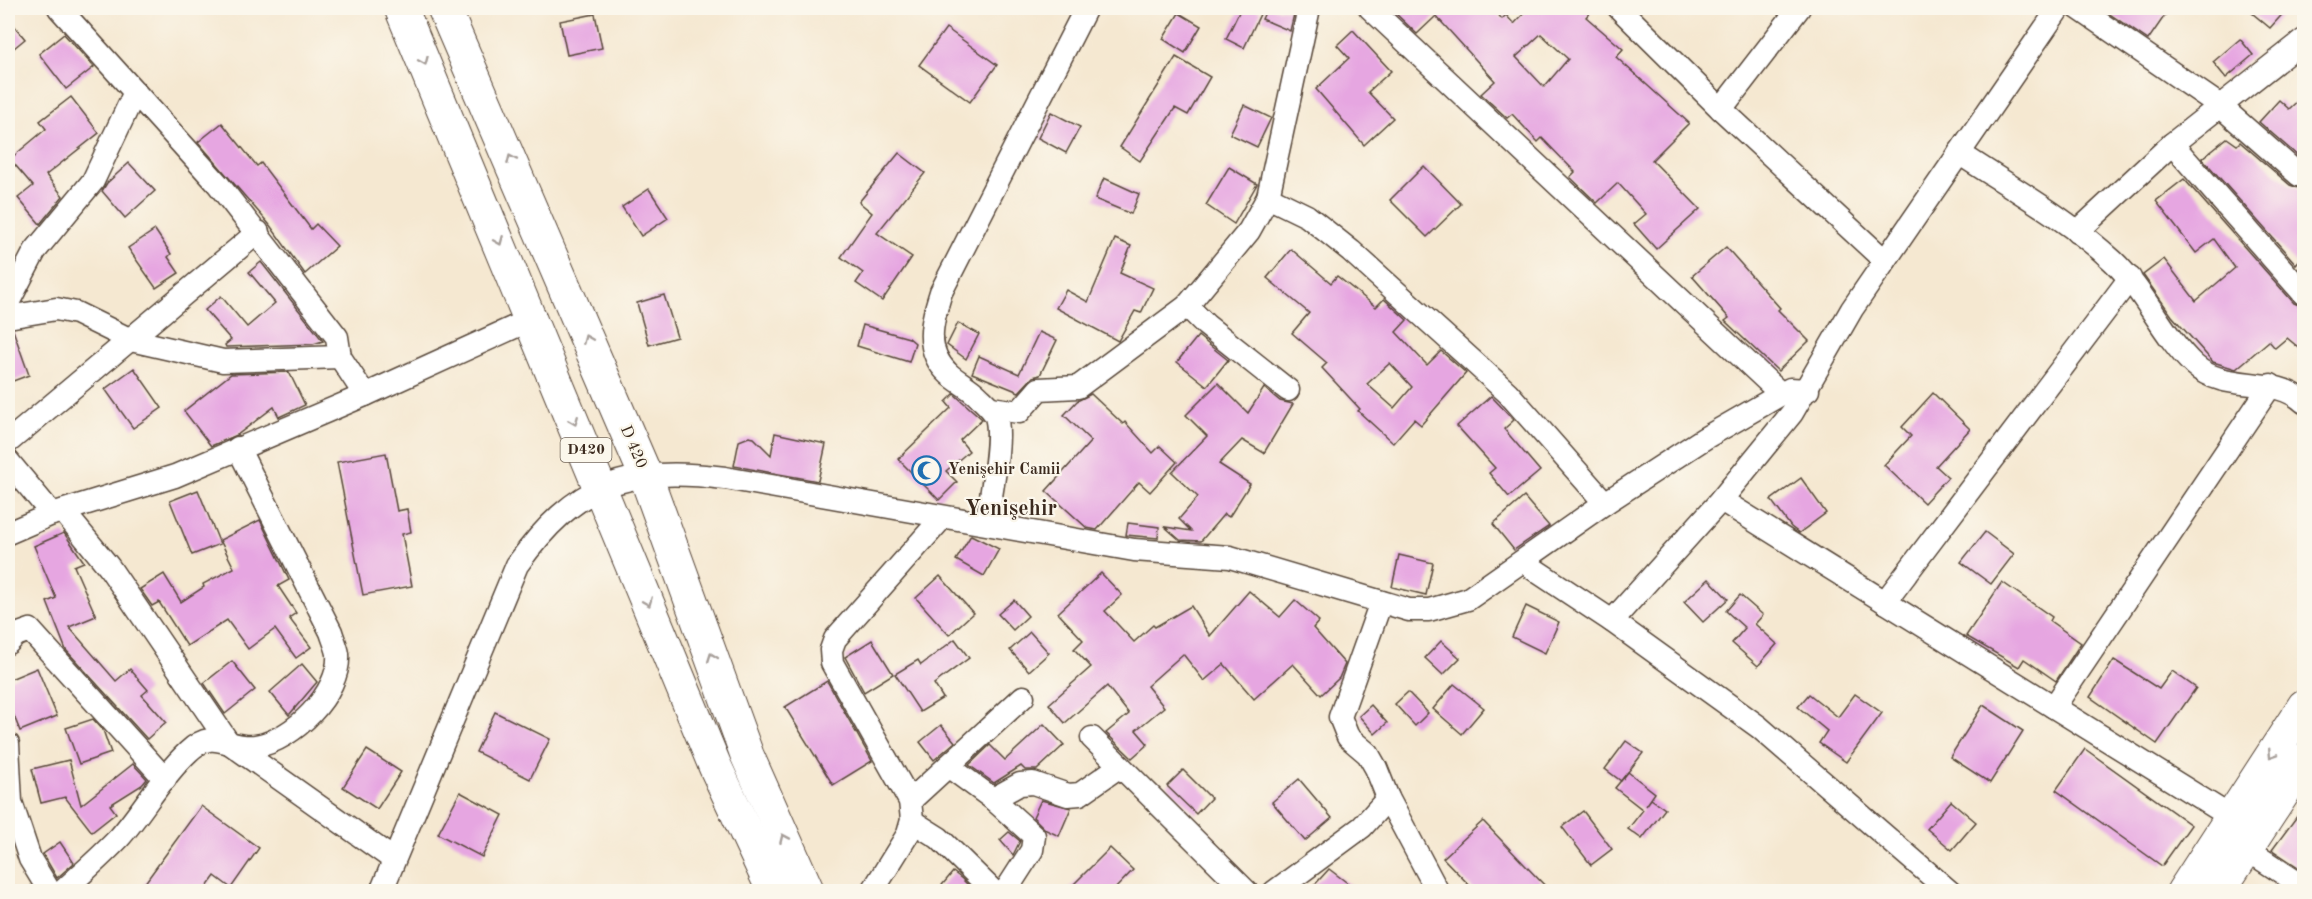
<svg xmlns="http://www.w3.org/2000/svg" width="2312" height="899" font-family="'Old Standard TT',serif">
  <rect width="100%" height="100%" fill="#fbf7ec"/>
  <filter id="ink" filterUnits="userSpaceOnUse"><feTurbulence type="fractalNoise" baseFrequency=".0167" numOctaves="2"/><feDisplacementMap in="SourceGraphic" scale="12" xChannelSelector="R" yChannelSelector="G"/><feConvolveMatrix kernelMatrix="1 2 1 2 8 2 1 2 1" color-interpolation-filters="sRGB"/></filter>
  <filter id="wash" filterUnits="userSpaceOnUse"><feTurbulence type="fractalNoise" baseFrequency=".008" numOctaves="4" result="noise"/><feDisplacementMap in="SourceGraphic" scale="24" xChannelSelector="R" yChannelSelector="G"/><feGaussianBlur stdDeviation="1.35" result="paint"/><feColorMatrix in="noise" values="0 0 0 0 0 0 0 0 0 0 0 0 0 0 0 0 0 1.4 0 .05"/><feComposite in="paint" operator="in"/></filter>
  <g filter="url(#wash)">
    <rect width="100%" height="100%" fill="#f5e8d1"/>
    <g id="blocks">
      <g fill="#e6a6e1" fill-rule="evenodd">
        <polygon points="1241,8 1253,8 1261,12 1244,48 1226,39"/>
        <polygon points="1267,8 1295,10 1290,31 1262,19"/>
        <path d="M1390,8H1492L1502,19L1506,15L1514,24L1529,8H1594L1586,17L1623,49L1616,57L1689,123L1652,160L1700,209L1656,249L1634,224L1646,214L1618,183L1597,203L1570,177L1575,172L1542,138L1538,142L1512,114L1507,118L1481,94L1495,81L1436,16L1417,34ZM1541,34L1568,59L1544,87L1516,57Z"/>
        <polygon points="2101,8 2170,8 2148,40"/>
        <polygon points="2246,8 2288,8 2270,28"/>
        <polygon points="1179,13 1201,26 1185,53 1163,39"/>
        <polygon points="595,14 602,48 567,55 560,21"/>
        <polygon points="8,18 25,39 8,53"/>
        <polygon points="946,28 997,65 970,102 919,65"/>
        <polygon points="1353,30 1391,71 1368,92 1393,118 1364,145 1316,89 1349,58 1337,45"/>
        <polygon points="64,34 94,67 66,89 39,54"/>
        <polygon points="2240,39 2253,55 2226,78 2213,62"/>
        <polygon points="1176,57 1210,77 1188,115 1175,108 1140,161 1120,147"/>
        <polygon points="2304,95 2304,148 2298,156 2259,122 2279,100 2289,109"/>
        <polygon points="71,97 99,133 46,175 63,196 40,224 18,198 33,186 10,159 46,129 40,121"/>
        <polygon points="1244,105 1271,118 1257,147 1230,134"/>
        <polygon points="1051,112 1080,127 1066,153 1038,138"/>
        <polygon points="222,123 257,166 261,163 311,229 316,224 337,246 305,274 269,224 198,142"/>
        <polygon points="2227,138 2237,145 2240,142 2290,185 2304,190 2304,255 2296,264 2202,158"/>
        <polygon points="899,153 925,173 877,233 912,257 882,301 856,283 863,273 841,257 872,213 859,202"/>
        <polygon points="129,163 155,191 125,218 102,191 107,183"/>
        <polygon points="1424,166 1461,204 1427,237 1390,200"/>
        <polygon points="1229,167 1257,184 1234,224 1206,205"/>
        <polygon points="1104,178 1139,194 1131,214 1095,199"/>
        <polygon points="2184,179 2294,303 2304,307 2304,352 2287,338 2275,348 2269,341 2236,369 2213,362 2172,316 2143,275 2164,259 2196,301 2235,268 2214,239 2196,253 2156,201"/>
        <polygon points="649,189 668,218 641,236 622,207"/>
        <polygon points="155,230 171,254 168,257 179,273 156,288 128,248"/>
        <polygon points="1115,239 1131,246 1120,273 1153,288 1141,313 1135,311 1118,341 1056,308 1066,290 1088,302"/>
        <polygon points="1726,247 1780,308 1778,310 1809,341 1778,371 1725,321 1729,318 1692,276"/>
        <path d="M1291,249L1331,283L1337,276L1376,307L1384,299L1407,320L1396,332L1427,365L1441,351L1466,373L1421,425L1414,419L1393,443L1358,411L1360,409L1322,368L1327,363L1292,333L1309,313L1267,278ZM1390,363L1412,387L1394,408L1367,384Z"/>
        <polygon points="261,262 323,341 313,344 226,347 225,345 231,340 205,310 221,296 247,327 275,303 249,272"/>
        <polygon points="664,295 677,337 649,345 637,303"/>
        <polygon points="958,323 979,334 966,359 947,345"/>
        <polygon points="863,325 909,338 915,343 909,362 857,346"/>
        <polygon points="8,330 13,330 29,375 8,383"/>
        <polygon points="1039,332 1057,340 1040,375 1033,377 1019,392 972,373 979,356 1019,374"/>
        <polygon points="1198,336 1228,360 1207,386 1177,362"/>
        <polygon points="134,368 162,408 133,428 105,389"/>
        <polygon points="289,372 305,405 279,417 274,407 237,435 211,446 184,411 231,374"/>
        <polygon points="1218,383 1248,413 1264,388 1280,401 1293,404 1264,453 1242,440 1219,464 1250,484 1229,517 1224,514 1201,541 1180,540 1165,527 1191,531 1179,519 1198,497 1172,472 1207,436 1186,415"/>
        <polygon points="1933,393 1970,429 1936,466 1948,477 1924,503 1884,465 1911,436 1902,427"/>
        <polygon points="954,394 982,419 960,440 969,451 946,471 957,482 939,500 898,459 951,408 946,402"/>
        <polygon points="1091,394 1123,424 1125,422 1153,453 1160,446 1177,462 1150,492 1139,482 1097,530 1087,528 1046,491 1091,441 1064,415 1077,401"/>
        <polygon points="1491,396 1514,420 1504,429 1540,471 1509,497 1489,473 1495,468 1457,426"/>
        <polygon points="775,433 826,444 818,481 734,466 739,441 749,437 754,438 771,455"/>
        <polygon points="386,453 397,511 407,509 411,532 402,534 412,586 363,595 337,462"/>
        <polygon points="1801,478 1826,513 1799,533 1791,527 1771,500"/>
        <polygon points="198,490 220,544 192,555 170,501"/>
        <polygon points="1524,497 1549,526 1514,550 1493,524"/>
        <polygon points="260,520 289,580 278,586 296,613 289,618 311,647 296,658 275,629 248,649 227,620 187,646 159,602 152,606 140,589 164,574 181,602 204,587 203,584 234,568 220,540"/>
        <polygon points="1128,523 1159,527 1158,538 1126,535"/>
        <polygon points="1985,532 2014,554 1991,584 1961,562"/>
        <polygon points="64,533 84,562 74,566 96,616 69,627 116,681 130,669 148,690 142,695 166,722 147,739 66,650 47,602 56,598 34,546"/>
        <polygon points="971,535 999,549 984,576 956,560"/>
        <polygon points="1399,555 1433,563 1426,595 1392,587"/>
        <polygon points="1101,573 1122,595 1105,611 1134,642 1153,625 1155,627 1191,606 1210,636 1249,591 1280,617 1295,600 1319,621 1313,628 1345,664 1339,678 1321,695 1293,664 1254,699 1224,664 1204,681 1183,654 1147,686 1164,707 1136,730 1148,744 1132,758 1106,733 1129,714 1107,686 1065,723 1049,704 1091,667 1074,649 1083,640 1058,613"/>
        <polygon points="940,576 973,613 949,635 916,598"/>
        <polygon points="1709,579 1728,599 1703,622 1684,602"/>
        <polygon points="2002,582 2052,617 2050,621 2081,643 2056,681 2024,659 2019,667 1966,636"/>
        <polygon points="1740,595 1763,615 1755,624 1777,644 1758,666 1732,643 1745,628 1726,611"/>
        <polygon points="1014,600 1028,616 1013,630 998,614"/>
        <polygon points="1526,606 1559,622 1545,653 1512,637"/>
        <polygon points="1030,632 1049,653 1029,671 1010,650"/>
        <polygon points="955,639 969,658 934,684 943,698 920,712 895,674 918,660 921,665"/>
        <polygon points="872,640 893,674 864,692 845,657"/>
        <polygon points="1441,641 1460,658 1443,675 1425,658"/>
        <polygon points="2114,660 2159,689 2172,671 2196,688 2157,744 2090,697"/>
        <polygon points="232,661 255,690 225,714 204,683"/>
        <polygon points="302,664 317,682 289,715 270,692"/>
        <polygon points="37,668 57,716 20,731 8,701 8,680"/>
        <polygon points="827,681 872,761 833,785 785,707"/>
        <polygon points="1454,684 1484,708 1462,734 1433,709"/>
        <polygon points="1408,692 1428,713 1415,726 1395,704"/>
        <polygon points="1809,694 1838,717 1855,694 1882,713 1846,762 1819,743 1827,731 1798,707"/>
        <polygon points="1371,705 1387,723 1375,734 1359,716"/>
        <polygon points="1983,705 2023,731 1990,783 1950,757"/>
        <polygon points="495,712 550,739 530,779 476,752"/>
        <polygon points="93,719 103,730 111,753 79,764 66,728"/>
        <polygon points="1044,724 1064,745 1037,770 1025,770 1021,766 994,783 969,765 990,745 1005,760"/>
        <polygon points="941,725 955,742 934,760 920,742"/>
        <polygon points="1626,741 1643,753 1621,781 1605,769"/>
        <polygon points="2085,749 2191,825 2162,866 2056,790"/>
        <polygon points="367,750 401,772 377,809 343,787"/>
        <polygon points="69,760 81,805 133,764 147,779 142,785 110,805 116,813 92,832 65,797 41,803 32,769"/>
        <polygon points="1183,770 1211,798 1196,814 1167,786"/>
        <polygon points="1628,772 1655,793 1646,806 1651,799 1665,809 1642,839 1628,829 1643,810 1615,788"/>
        <polygon points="1299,779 1332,818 1305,841 1272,802"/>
        <polygon points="460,792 503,815 482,857 438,834"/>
        <polygon points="1041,800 1071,808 1059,836 1046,830 1033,817"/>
        <polygon points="1951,801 1976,822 1952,850 1927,829"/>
        <polygon points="201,806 259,848 231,888 215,876 204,891 139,891"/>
        <polygon points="2304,807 2304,871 2272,850"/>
        <polygon points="1583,811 1612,849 1591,865 1562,827"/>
        <polygon points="1483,821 1523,863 1550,891 1475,891 1443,858"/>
        <polygon points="1009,832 1020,841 1013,855 1000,840"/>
        <polygon points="60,842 74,863 57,878 43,854"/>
        <polygon points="1110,848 1133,870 1113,891 1067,891"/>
        <polygon points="1329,869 1358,891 1309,891"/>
        <polygon points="953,872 962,879 974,891 937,891"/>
      </g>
    </g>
  </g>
  <g filter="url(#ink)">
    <use href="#blocks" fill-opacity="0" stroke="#574639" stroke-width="1.5"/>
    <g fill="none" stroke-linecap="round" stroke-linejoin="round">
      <defs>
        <g id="minor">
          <polyline points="59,8 218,184 337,337 340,357 365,395"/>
          <polyline points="1370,8 1781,394"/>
          <polyline points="1619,8 1721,109 1885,261"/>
          <polyline points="2078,8 2219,105 2299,175 2304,177"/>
          <polyline points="1721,109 1799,8"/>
          <polyline points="2172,144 2304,294"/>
          <path d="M1959,153C2010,187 2068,219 2113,261C2145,291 2162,335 2194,365C2226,394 2274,374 2304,402"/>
          <polyline points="1268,197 1307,216 1351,251 1508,393 1605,503"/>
          <polyline points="2077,232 2172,144 2304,40"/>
          <polyline points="8,303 35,251 93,181 135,92"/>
          <polyline points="1187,306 1206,325 1288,390"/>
          <polyline points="8,317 56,309 76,313 131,340 223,361 340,357"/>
          <polyline points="991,408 1019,412 1039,389 1078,387 1187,306 1249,231 1268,197 1309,8"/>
          <polyline points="8,442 258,232"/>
          <polyline points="8,461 52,514"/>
          <polyline points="1721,500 2231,817"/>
          <polyline points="63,511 109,567 228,742 393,859"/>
          <path d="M987,522C990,498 1003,438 996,417C993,409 984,402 978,396C969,387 958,382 949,374C923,350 932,321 941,292L1086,8"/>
          <polyline points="8,533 52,514 175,476 365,395 532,319"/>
          <polyline points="1525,561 1532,568 1612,621 1759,727 1950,892"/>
          <polyline points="1381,602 1340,717 1348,737 1368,754 1376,768 1388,798 1438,892"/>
          <polyline points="1885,602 2130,278"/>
          <polyline points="1612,621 1721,500 1792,413 1852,309 2059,8"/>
          <polyline points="8,643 16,635 30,630 165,779"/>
          <polyline points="2054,707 2271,385"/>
          <polyline points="1092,738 1247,892"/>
          <polyline points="8,744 11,802 30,859 50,892"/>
          <polyline points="948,766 993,799 1034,836 1032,850 1005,892"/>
          <polyline points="993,799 1020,784 1033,783 1068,795 1080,794 1120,766"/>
          <polyline points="910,801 1023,697"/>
          <polyline points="912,821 939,838 994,892"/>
          <polyline points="2246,849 2304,887"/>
          <path d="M62,892C81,874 101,857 119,838C143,811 161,777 188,752C215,726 227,750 256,746C292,741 341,693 338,654C337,647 333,639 331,632L238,448"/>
          <path d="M381,892L517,565C576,483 626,466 725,478L1134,550L1230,557L1409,610H1429L1468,599L1605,503L1705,438L1790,389L1808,390"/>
          <polyline points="872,892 908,834 912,820 910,801 832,663 831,650 835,639 942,518"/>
          <polyline points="1274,892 1362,827 1388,798"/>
        </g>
        <g id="secondary">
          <polyline points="2183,892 2304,706"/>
          <polyline points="2218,892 2304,761"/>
        </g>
        <g id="trunk">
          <polyline points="401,8 715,766 774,892"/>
          <polyline points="444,8 645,474 747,755 808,892"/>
        </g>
      </defs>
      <use href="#minor" stroke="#574639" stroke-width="25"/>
      <use href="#secondary" stroke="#574639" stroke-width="35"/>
      <use href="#trunk" stroke="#574639" stroke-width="35"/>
      <use href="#minor" stroke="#fff" stroke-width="22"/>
      <use href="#secondary" stroke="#fff" stroke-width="33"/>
      <use href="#trunk" stroke="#fff" stroke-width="33"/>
    </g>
    <defs><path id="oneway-chevron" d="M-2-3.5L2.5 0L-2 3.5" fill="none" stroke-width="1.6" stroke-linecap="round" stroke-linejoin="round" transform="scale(1.5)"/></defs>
    <g stroke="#a79f9a">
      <use href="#oneway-chevron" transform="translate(424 61) rotate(67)"/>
      <use href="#oneway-chevron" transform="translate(511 159) rotate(-114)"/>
      <use href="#oneway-chevron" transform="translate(499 241) rotate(67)"/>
      <use href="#oneway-chevron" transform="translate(587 339) rotate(-113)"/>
      <use href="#oneway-chevron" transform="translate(574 421) rotate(68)"/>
      <use href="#oneway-chevron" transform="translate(648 602) rotate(68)"/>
      <use href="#oneway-chevron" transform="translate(712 657) rotate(-110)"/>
      <use href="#oneway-chevron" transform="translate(2272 754) rotate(123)"/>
      <use href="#oneway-chevron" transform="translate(784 838) rotate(-114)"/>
    </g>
  </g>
  <defs>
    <symbol id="mosque-ring" viewBox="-11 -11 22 22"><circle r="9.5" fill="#fbf7ec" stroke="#1f6fb2" stroke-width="1.5"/><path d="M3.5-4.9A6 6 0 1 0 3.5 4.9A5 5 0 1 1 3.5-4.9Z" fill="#1f6fb2"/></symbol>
  </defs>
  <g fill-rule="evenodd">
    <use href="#mosque-ring" x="910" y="454" width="33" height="33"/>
  </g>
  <g text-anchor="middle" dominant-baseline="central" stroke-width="4.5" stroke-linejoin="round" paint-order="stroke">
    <rect fill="#fbf7ec" stroke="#75685c" stroke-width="1.5" x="560.5" y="438" width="51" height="24" rx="4.5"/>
    <g font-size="15" font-weight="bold" fill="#3b2a1e">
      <text x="586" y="450">D420</text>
    </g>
    <g font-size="16" fill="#3b2a1e" stroke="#fbf7ec">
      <text transform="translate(633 447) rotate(67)">D 420</text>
    </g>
    <g font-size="16" font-weight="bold" fill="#3b2a1e" stroke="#fbf7ec" text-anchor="start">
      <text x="948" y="470">Yenişehir Camii</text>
    </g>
    <g font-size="22" font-weight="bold" fill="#3b2a1e" stroke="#fbf7ec">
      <text x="1011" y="509">Yenişehir</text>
    </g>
  </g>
  <rect width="2312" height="899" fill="none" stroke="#fbf7ec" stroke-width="30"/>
</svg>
